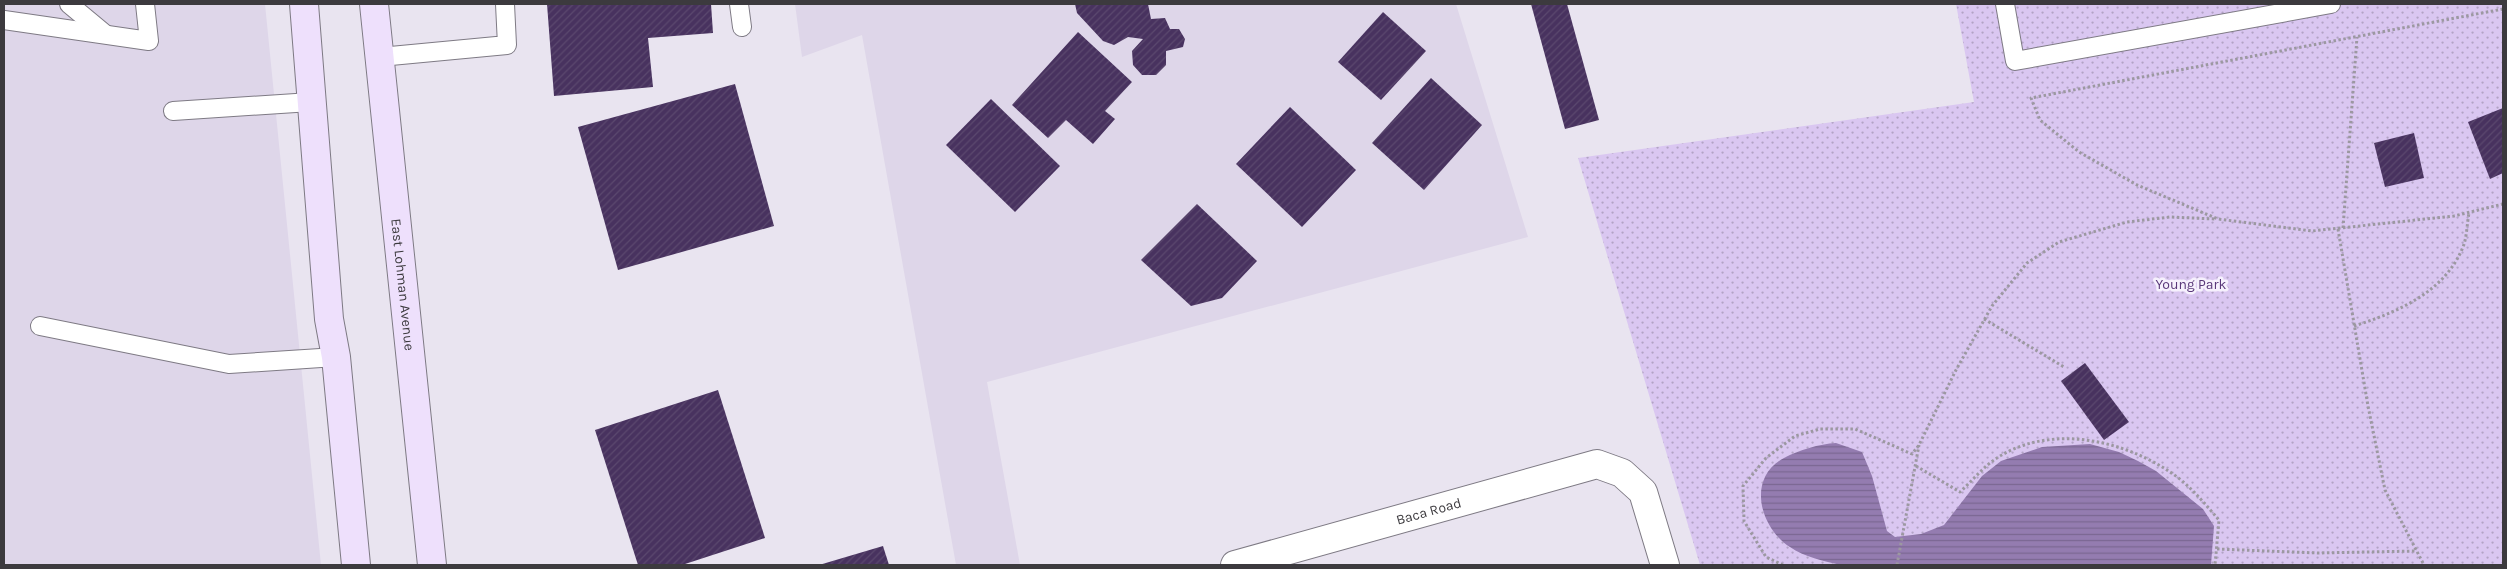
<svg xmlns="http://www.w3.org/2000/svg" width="2507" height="569" font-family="Karla,sans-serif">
  <defs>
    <pattern id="park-dots" width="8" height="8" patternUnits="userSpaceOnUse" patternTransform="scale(1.25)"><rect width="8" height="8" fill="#dac7f1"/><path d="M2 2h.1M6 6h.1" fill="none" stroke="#b2a3c5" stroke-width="1.8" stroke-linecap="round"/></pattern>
    <pattern id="water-rules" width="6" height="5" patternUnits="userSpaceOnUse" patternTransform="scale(1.25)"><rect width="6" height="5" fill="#947cb0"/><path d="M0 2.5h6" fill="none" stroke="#7a6791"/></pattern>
    <pattern id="building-hatch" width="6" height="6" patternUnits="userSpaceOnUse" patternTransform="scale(1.25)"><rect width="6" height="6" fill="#48325f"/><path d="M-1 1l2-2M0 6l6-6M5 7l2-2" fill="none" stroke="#5b486e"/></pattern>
  </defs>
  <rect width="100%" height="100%" fill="#e9e4f0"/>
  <g fill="#ded6e9">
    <polygon points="4,4 265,4 321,565 4,565"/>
    <polygon points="795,4 1456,4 1528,237 987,382 1020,565 956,565 862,35 802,57"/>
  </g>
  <polygon fill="url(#park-dots)" points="1956,4 2503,4 2503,565 1700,565 1578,158 1974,102"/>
  <path fill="url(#water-rules)" d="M1836,443L1862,452L1872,476L1887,531L1895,537L1921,534L1944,525L1982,476L2001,461L2042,447L2090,444L2119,452L2138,461L2156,471L2203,509L2214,526L2211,565H1841C1824,561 1804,557 1790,547C1760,528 1746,478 1784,458C1799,450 1819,444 1836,443Z"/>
  <g fill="url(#building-hatch)">
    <polygon points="547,4 711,4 713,33 648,38 653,87 554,96"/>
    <polygon points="1075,4 1148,4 1151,19 1165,18 1170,29 1179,29 1185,39 1183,47 1166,51 1166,65 1156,75 1142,75 1133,65 1132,51 1143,39 1128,37 1114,45 1103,41 1077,13"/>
    <polygon points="1531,4 1567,4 1599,120 1565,129"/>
    <polygon points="1383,12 1426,51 1381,100 1338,62"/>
    <polygon points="1078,32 1132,82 1105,111 1115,119 1093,144 1066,120 1048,138 1012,105"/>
    <polygon points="1431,78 1482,125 1424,190 1372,143"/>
    <polygon points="735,84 774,226 618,270 578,127"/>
    <polygon points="991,99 1060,166 1015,212 946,145"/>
    <polygon points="1290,107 1356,170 1302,227 1236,164"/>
    <polygon points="2503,108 2503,173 2490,179 2468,122"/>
    <polygon points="2414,133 2424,178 2385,187 2374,143"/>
    <polygon points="1197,204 1257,261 1222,298 1191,306 1141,260"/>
    <polygon points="2085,363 2129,422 2104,440 2061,381"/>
    <polygon points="718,390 765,538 682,565 638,565 595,430"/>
    <polygon points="883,546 889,565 819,565"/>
  </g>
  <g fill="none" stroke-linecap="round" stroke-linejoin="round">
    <defs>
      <g id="lane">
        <polyline points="69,4 105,34"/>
        <polyline points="739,4 742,27"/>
        <polyline points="2005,4 2015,61 2331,4"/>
        <polyline points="4,20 149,41 145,4"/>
        <polyline points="380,57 507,45 505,4"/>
        <polyline points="173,111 311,102"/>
        <polyline points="40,326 229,364 336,357"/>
      </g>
      <g id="street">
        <path id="s1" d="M1235,565L1597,464L1622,473L1643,492L1665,565"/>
      </g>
      <g id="secondary">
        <polyline points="304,4 329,319 336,357 356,565"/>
        <path id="s2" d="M374,4L432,565"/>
      </g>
    </defs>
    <use href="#lane" stroke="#7e7a84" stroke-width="20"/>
    <use href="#street" stroke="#7e7a84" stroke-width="30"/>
    <use href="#secondary" stroke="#7e7a84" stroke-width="30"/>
    <g stroke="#9c98a1" stroke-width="3" stroke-dasharray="2.5 2.5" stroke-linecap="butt">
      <polyline points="2503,9 2031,98 2040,120 2079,152 2137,185 2218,219 2312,231 2454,216 2503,204"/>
      <polyline points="2343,228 2357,37"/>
      <polyline points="2338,229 2368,406 2385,490 2424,565"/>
      <polyline points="1984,319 2064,367"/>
      <path d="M2354,326C2398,312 2445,292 2463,247C2467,237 2467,223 2469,213"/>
      <path d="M1916,466L1960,492C1972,481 1984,466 1997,458C2049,424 2121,439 2170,472C2189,484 2205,504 2219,520L2215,565"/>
      <polyline points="2217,549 2318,553 2417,551"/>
      <polyline points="1783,565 1766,557 1744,521 1743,486 1766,458 1795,436 1820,429 1855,429 1912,454 1919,445 1956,370 1992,306 2027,263 2059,242 2127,222 2170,217 2215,219"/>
      <polyline points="1897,565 1919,445"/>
    </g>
    <use href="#lane" stroke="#fff" stroke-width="18"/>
    <use href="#street" stroke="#fff" stroke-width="28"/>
    <use href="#secondary" stroke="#eee0fc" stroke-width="28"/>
  </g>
  <g text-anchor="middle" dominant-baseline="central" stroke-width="5" stroke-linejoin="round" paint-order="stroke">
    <g font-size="14" fill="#3c3a3e" stroke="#f6f1fd">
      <text stroke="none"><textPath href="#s2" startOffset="282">East Lohman Avenue</textPath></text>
      <text stroke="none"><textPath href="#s1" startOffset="201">Baca Road</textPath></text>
    </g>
    <g font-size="14" fill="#593879" stroke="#f6f1fd">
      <text x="2191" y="284">Young Park</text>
    </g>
  </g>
  <rect width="2507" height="569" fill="none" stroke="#3c3a3e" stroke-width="10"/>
</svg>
